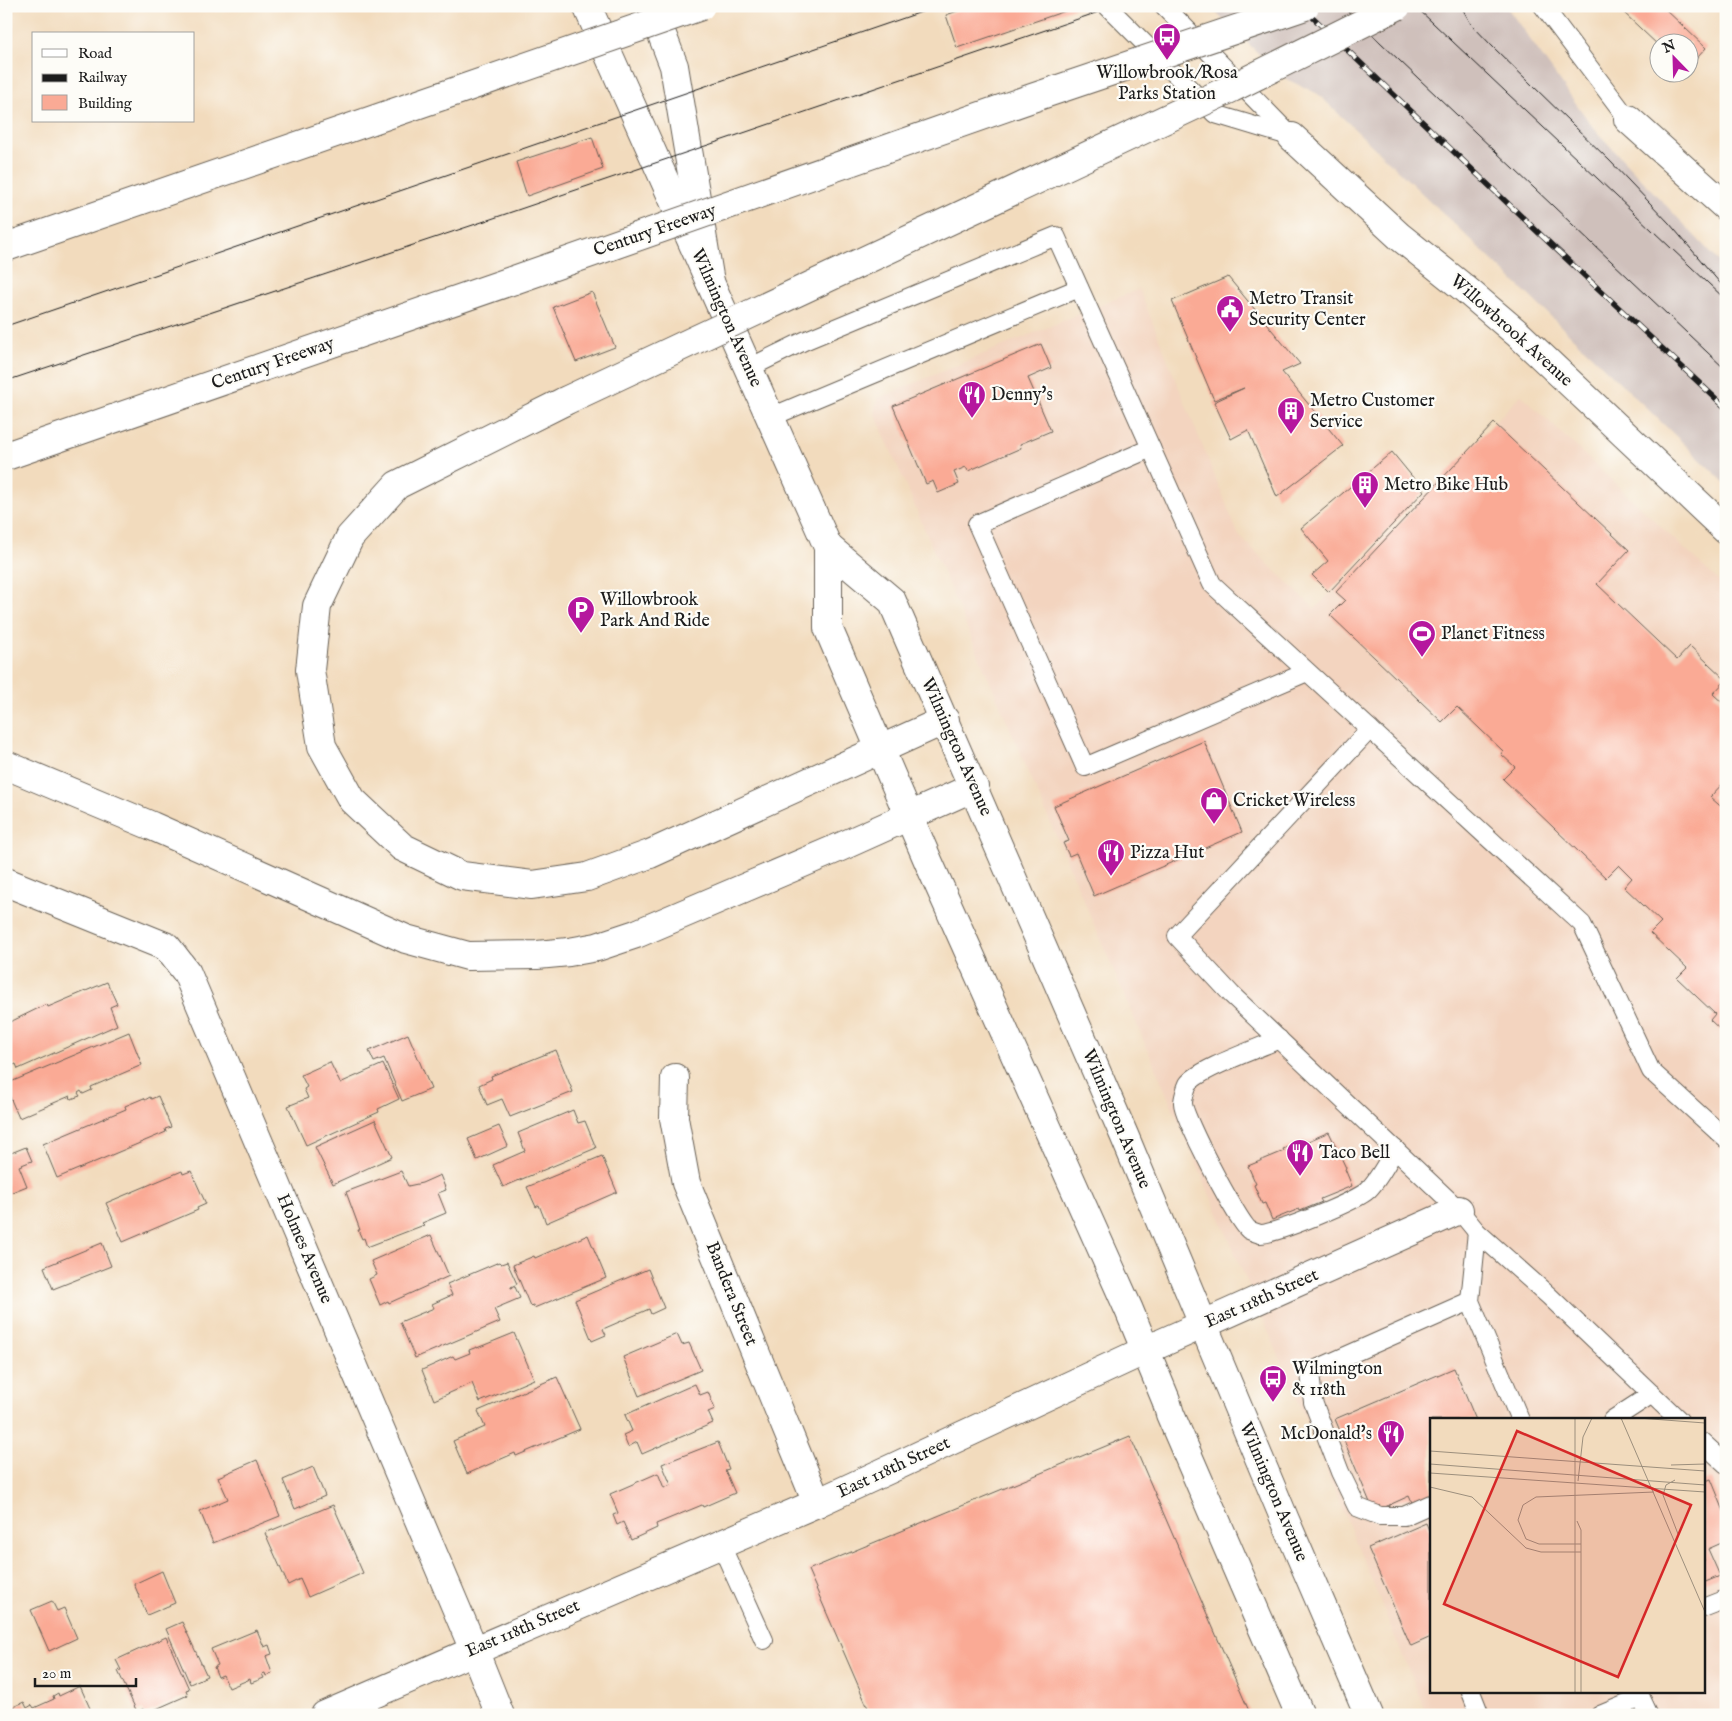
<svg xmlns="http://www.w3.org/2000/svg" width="1732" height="1721" font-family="'IM FELL English',serif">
  <rect width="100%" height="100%" fill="#fdfcf7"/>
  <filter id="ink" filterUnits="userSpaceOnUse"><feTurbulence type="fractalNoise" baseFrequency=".02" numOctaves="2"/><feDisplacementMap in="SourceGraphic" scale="10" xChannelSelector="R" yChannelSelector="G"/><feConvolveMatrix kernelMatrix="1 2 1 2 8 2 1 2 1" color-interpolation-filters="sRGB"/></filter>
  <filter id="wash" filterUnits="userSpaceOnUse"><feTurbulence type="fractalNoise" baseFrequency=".0096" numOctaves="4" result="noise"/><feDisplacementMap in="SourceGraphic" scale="20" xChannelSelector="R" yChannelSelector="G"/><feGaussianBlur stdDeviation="1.12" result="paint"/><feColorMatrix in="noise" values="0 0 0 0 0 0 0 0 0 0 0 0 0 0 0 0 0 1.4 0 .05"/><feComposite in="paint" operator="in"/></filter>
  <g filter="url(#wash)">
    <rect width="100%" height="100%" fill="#f2dbbd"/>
    <path fill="#f3d4bf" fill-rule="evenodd" d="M1139,289L1239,536L1315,609L1521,395L1726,588V1715H1427L1291,1384L874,411L879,398ZM1431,1420H1703V1692H1431Z"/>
    <polygon fill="#cfc0bb" points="1209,6 1506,6 1595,130 1726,269 1726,484 1318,94 1284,78"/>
    <g id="blocks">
      <g fill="#faaa95">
        <polygon points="972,6 1077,6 1077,7 957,48 946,15"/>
        <polygon points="1625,6 1662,6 1706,48 1690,66 1690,42 1660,42 1660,47 1621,10"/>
        <polygon points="592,137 603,169 527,196 516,162"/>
        <polygon points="1228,277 1300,364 1282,372 1343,446 1277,497 1248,430 1231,439 1214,402 1244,388 1214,400 1172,301"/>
        <polygon points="592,292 615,347 576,362 553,307"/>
        <polygon points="1041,344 1051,368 1028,378 1051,431 1020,444 1021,448 968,471 966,467 954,472 959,484 938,493 933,481 926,484 893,406"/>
        <polygon points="1494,423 1629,550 1597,584 1677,660 1690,646 1726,680 1713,694 1726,706 1726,780 1710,797 1726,811 1726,1035 1710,1020 1715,1014 1677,978 1687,968 1650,933 1661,922 1624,887 1632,878 1619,865 1606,878 1503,779 1515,767 1501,754 1503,751 1457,707 1442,722 1330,615 1345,600 1336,592"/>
        <polygon points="1392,452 1424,491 1329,592 1312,575 1328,561 1301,528"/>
        <polygon points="1204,741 1242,832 1094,896 1076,853 1069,856 1063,843 1069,841 1054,806"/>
        <polygon points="107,982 117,1004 110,1007 117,1025 18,1069 16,1064 6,1068 6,1048 8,1048 6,1044 6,1024 47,1004 48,1007"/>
        <polygon points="129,1032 142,1065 91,1087 92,1090 83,1094 81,1091 78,1093 80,1096 71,1099 70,1096 19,1118 6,1088 6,1084"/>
        <polygon points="408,1034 431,1089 402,1101 384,1058 374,1062 369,1051"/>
        <polygon points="556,1050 573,1092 510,1117 502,1099 487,1105 479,1085 492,1079 491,1076"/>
        <polygon points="330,1062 340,1083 383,1064 399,1099 378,1109 379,1112 306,1145 288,1106 308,1098 304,1089 307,1087 301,1075"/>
        <polygon points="158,1096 171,1127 165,1129 166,1132 57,1178 43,1144 126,1109 125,1106 144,1098 145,1100 150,1097 151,1099"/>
        <polygon points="573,1110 578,1123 585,1121 596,1148 503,1187 493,1165 525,1151 518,1133"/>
        <polygon points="375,1120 392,1157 333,1184 315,1147"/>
        <polygon points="499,1126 508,1146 477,1160 468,1139"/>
        <polygon points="1329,1132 1346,1168 1345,1169 1352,1186 1320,1199 1322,1202 1300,1211 1299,1209 1272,1220 1265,1203 1262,1204 1254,1185 1256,1184 1248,1166 1284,1151 1283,1149 1305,1140 1306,1142"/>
        <polygon points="26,1147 32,1161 19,1166 27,1186 7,1194 6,1155"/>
        <polygon points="602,1156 617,1192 546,1223 539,1205 536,1207 527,1187"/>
        <polygon points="182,1171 183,1174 191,1171 206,1204 197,1208 198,1210 123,1242 106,1203"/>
        <polygon points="401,1171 408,1186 422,1183 440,1175 446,1190 438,1193 446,1213 422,1223 424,1225 367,1247 364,1238 362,1239 358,1230 360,1230 346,1192"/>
        <polygon points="431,1235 449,1276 389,1303 388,1301 380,1305 369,1279 377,1275 371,1261"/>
        <polygon points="588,1235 606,1278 534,1308 533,1305 530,1306 513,1265 534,1256 535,1258"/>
        <polygon points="102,1243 111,1266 53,1289 44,1267"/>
        <polygon points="499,1262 501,1264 507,1262 517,1284 511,1287 511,1288 515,1287 520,1298 494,1309 500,1322 415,1358 400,1322 434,1308 432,1304 452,1295 447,1284"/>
        <polygon points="648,1269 664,1308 651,1314 649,1309 603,1329 606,1335 592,1341 575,1300"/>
        <polygon points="514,1333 534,1379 480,1402 472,1383 434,1400 422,1370 453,1356 455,1359 470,1353 469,1350 477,1347 477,1348"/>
        <polygon points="677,1334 682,1345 689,1343 701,1370 639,1396 623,1357"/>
        <polygon points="1454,1368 1476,1420 1431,1420 1431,1502 1415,1509 1409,1496 1374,1512 1335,1419"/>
        <polygon points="557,1377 580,1429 516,1456 515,1453 467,1474 453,1441 485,1427 478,1411"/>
        <polygon points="695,1384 700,1395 708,1392 715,1409 708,1412 713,1423 642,1454 637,1442 628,1447 623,1435 632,1431 625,1415"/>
        <polygon points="1130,1436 1249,1711 1240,1715 871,1715 808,1570"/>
        <polygon points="718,1442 729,1469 725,1470 735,1493 703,1507 702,1505 656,1524 657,1528 631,1540 623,1522 617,1525 613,1515 618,1513 610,1494 658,1473 664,1488 671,1485 662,1464"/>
        <polygon points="257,1460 280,1516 213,1543 200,1511 228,1499 218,1477"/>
        <polygon points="313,1467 325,1496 295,1509 283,1480"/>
        <polygon points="1711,1479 1726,1516 1726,1541 1708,1549 1720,1576 1703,1583 1703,1482"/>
        <polygon points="333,1505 363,1573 308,1597 300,1579 288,1585 265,1533"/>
        <polygon points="1426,1523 1431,1535 1431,1637 1411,1646 1368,1548"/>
        <polygon points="162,1571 175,1603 147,1615 134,1584"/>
        <polygon points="52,1601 57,1611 64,1608 77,1638 49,1651 31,1610"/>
        <polygon points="182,1622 207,1676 190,1684 166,1629"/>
        <polygon points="257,1630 264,1647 269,1645 272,1654 266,1656 272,1673 266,1676 265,1673 262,1674 264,1678 251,1683 250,1679 229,1688 223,1675 218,1677 214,1667 218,1665 211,1649"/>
        <polygon points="166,1637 189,1689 186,1690 188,1695 145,1714 143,1709 137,1712 118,1671 121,1670 116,1660"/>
        <polygon points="80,1686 93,1715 7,1715 6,1713 6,1710 24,1702 27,1708 32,1705 34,1708 54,1699 53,1696 58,1693 59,1696"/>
      </g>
    </g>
  </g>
  <g filter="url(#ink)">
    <use href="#blocks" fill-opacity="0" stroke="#675f54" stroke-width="1"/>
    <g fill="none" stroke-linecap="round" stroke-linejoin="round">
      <defs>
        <g id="service">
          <polyline points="1107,6 1215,114 1292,137"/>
          <polyline points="1164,6 1291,136"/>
          <polyline points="1543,6 1628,119"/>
          <polyline points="749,368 804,341 1056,236 1212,584 1582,924 1651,1071 1726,1139"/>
          <polyline points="771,417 1079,288"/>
          <polyline points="1151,448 977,524 1085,767 1307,672"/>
          <polyline points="1370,729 1177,936 1232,995 1459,1210 1477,1232 1549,1296 1679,1420"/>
          <path d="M1279,1039C1260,1048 1198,1069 1188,1084C1186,1088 1183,1099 1183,1103C1183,1117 1237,1220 1249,1230C1251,1231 1257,1233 1260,1234C1273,1235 1357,1201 1368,1190C1379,1179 1387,1163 1395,1149"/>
          <polyline points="1477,1232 1470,1301 1520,1420"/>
          <polyline points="1612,1420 1652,1394"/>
          <polyline points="1703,1443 1726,1464"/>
          <polyline points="1431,1504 1404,1516 1380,1516 1357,1507 1340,1472 1313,1402 1310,1372 1470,1301"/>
          <polyline points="721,1545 764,1640"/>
          <polyline points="1703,1608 1726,1599"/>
          <polyline points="1471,1692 1480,1715"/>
          <polyline points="1641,1698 1649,1715"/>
          <polyline points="1600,1715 1641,1698 1638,1692"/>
        </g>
        <g id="minor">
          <polyline points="1628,119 1726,207"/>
          <polyline points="1292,137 1399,236 1464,288 1518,334 1726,530"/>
          <polyline points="6,882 167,947 187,973 474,1650 500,1715"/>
          <polyline points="675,1078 674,1118 686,1183 817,1503"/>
          <polyline points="325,1715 817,1503 1146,1350 1459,1210"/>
        </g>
        <g id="secondary">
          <polyline points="587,6 828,547 828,628 929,863 1129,1310 1166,1400 1170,1414 1300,1715"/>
          <polyline points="828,547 892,601 1124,1135 1285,1520 1369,1715"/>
        </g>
        <polyline id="primary" points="651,6 674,66 710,282"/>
        <g id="motorway">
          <polyline points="6,247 442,96"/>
          <polyline points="565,401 397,485 350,537 317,606 310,670 322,746 352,800 402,847 462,876 532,885 587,877 650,854 945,720"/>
          <polyline points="6,456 514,280"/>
          <polyline points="6,765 152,826 406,939 468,956 537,955 569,952 597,947 636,934 838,848 974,787"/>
        </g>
      </defs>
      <use href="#service" stroke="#675f54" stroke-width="20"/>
      <use href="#minor" stroke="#675f54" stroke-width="30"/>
      <use href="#secondary" stroke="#675f54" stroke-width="30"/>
      <use href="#primary" stroke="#675f54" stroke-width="30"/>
      <use href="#motorway" stroke="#675f54" stroke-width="30"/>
      <use href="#service" stroke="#fff" stroke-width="18"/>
      <use href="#minor" stroke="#fff" stroke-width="28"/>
      <use href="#secondary" stroke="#fff" stroke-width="28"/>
      <use href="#primary" stroke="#fff" stroke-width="28"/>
      <use href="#motorway" stroke="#fff" stroke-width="28"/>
      <g stroke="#1c1c1c" stroke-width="1">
        <polyline points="1342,6 1726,370"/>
        <polyline points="1415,6 1726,300"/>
        <polyline points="1461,6 1471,24 1493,47 1610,161 1669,223 1726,290"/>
        <polyline points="6,326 939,6"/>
        <polyline points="6,381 488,220 1116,6"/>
      </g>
      <defs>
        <polyline id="rail" points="1301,6 1542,236 1726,408"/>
      </defs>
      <use href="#rail" stroke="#1c1c1c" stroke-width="5.5"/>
      <use href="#rail" stroke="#fdfcf7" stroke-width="4" stroke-dasharray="11" stroke-linecap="butt"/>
      <defs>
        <g id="motorway-bridge">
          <polyline points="442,96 701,6"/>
          <polyline points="514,280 1032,98 1305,6"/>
          <polyline points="565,401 1232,88 1397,6"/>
        </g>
      </defs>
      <use href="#motorway-bridge" stroke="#675f54" stroke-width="30" stroke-linecap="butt"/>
      <use href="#motorway-bridge" stroke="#fff" stroke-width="28"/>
    </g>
  </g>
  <defs>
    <symbol id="bus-pin" viewBox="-11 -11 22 30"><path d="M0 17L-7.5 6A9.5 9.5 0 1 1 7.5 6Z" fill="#b5179e" stroke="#fdfcf7"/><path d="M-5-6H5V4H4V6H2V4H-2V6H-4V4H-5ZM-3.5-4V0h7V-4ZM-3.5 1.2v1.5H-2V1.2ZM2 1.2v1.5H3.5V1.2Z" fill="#fff"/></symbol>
    <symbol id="civic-pin" viewBox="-11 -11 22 30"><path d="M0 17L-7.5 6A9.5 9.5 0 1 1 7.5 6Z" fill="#b5179e" stroke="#fdfcf7"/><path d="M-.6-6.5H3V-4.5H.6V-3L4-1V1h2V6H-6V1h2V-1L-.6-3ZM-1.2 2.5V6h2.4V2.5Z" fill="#fff"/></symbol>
    <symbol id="restaurant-pin" viewBox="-11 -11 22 30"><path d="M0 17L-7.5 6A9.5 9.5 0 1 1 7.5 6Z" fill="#b5179e" stroke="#fdfcf7"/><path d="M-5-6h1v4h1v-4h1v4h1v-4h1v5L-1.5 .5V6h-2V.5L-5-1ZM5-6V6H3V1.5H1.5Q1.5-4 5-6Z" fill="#fff"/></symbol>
    <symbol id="building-pin" viewBox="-11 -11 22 30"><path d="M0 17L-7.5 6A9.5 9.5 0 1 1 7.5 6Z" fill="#b5179e" stroke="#fdfcf7"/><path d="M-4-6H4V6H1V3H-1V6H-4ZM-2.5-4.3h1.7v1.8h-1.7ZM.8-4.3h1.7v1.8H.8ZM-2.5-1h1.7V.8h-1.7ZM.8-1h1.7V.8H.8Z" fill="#fff"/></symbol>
    <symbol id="parking-pin" viewBox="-11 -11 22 30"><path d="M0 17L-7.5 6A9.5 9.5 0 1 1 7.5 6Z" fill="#b5179e" stroke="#fdfcf7"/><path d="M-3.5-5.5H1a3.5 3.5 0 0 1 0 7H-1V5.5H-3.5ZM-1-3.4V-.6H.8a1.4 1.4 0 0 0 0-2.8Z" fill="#fff"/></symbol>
    <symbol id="stadium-pin" viewBox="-11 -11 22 30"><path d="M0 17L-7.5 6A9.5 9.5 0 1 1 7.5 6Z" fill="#b5179e" stroke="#fdfcf7"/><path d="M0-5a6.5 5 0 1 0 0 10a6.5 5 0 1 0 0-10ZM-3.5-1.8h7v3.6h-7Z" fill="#fff"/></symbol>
    <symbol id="shop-pin" viewBox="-11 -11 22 30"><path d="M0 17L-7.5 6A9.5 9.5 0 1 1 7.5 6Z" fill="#b5179e" stroke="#fdfcf7"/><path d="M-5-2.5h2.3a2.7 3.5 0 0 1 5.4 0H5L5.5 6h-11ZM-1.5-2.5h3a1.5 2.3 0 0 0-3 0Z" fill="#fff"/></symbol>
  </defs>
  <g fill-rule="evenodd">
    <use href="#bus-pin" x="1151" y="21" width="32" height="43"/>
    <use href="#civic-pin" x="1214" y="293" width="32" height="43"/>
    <use href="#restaurant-pin" x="956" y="379" width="32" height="43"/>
    <use href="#building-pin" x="1275" y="395" width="32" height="43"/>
    <use href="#building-pin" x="1349" y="469" width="32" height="43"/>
    <use href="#parking-pin" x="565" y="594" width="32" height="43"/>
    <use href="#stadium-pin" x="1406" y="618" width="32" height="43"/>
    <use href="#shop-pin" x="1198" y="785" width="32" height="43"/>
    <use href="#restaurant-pin" x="1095" y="837" width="32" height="43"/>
    <use href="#restaurant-pin" x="1284" y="1137" width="32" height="43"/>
    <use href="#bus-pin" x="1257" y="1363" width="32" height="43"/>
    <use href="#restaurant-pin" x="1375" y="1418" width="32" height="43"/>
  </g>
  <g text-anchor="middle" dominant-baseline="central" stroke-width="4.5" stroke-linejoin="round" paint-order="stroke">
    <g font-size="18" fill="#1c1c1c" stroke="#fdfcf7" text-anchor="start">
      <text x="1167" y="73" text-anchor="middle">Willowbrook/Rosa<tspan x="1167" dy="21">Parks Station</tspan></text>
      <text x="1249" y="299">Metro Transit<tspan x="1249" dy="21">Security Center</tspan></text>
      <text x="991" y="395">Denny's</text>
      <text x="1310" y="401">Metro Customer<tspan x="1310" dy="21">Service</tspan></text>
      <text x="1384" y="485">Metro Bike Hub</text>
      <text x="600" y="600">Willowbrook<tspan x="600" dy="21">Park And Ride</tspan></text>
      <text x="1441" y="634">Planet Fitness</text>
      <text x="1233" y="801">Cricket Wireless</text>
      <text x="1130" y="853">Pizza Hut</text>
      <text x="1319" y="1153">Taco Bell</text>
      <text x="1292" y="1369">Wilmington<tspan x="1292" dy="21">&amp; 118th</tspan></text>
      <text x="1372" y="1434" text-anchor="end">McDonald's</text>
    </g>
    <g font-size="18" fill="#1c1c1c" stroke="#fdfcf7">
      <text transform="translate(655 231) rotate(-19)">Century Freeway</text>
      <text transform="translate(726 318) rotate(66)">Wilmington Avenue</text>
      <text transform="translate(1511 331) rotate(42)">Willowbrook Avenue</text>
      <text transform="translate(273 364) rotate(-19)">Century Freeway</text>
      <text transform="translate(956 747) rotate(66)">Wilmington Avenue</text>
      <text transform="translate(1116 1119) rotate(67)">Wilmington Avenue</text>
      <text transform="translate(304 1249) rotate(67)">Holmes Avenue</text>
      <text transform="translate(731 1294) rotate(68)">Bandera Street</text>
      <text transform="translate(1262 1299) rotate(-24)">East 118th Street</text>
      <text transform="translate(894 1468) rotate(-25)">East 118th Street</text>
      <text transform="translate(1273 1492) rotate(67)">Wilmington Avenue</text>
      <text transform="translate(523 1629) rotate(-23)">East 118th Street</text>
    </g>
  </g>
  <g transform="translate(1430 1418)">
    <rect width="275" height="275" fill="#f2dbbd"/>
    <path fill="none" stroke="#9c8f7d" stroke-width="1" d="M191,0L275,194M208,0L275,5M0,33L275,53M0,46L275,67M241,47L275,46M0,55L275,74M245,62L236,67L233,77L248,116M148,63L153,19L162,0M0,69L42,79L96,130L111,134H151M147,103L151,112V275M151,126H109L96,121L88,102L93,87L106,79L224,74M145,275V0"/>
    <path fill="#d62828" fill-opacity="0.15" stroke="#d62828" stroke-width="2.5" d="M87,13L261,87L188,259L14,186Z"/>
    <rect width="275" height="275" fill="none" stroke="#1c1c1c" stroke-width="2.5"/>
  </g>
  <rect width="1732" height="1721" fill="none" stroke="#fdfcf7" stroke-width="25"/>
  <rect x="32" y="32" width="162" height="90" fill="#fdfcf7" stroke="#a3a29f"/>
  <rect x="42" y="49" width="25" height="8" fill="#ffffff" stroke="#a3a29f"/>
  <text x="78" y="58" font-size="15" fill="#1c1c1c">Road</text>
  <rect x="42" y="74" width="25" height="8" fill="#1c1c1c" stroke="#a3a29f"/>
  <text x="78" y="82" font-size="15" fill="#1c1c1c">Railway</text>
  <rect x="42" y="95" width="25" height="15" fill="#faaa95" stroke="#a3a29f"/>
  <text x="78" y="108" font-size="15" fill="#1c1c1c">Building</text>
  <g transform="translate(1674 58) rotate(337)"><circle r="24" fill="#fdfcf7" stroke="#a3a29f"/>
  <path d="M0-4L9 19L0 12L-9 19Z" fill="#b5179e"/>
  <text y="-8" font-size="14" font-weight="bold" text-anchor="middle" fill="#1c1c1c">N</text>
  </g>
  <path d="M35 1678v8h101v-8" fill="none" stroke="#1c1c1c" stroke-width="2.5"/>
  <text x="42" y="1678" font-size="15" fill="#1c1c1c" stroke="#fdfcf7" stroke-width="4" paint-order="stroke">20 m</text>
</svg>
